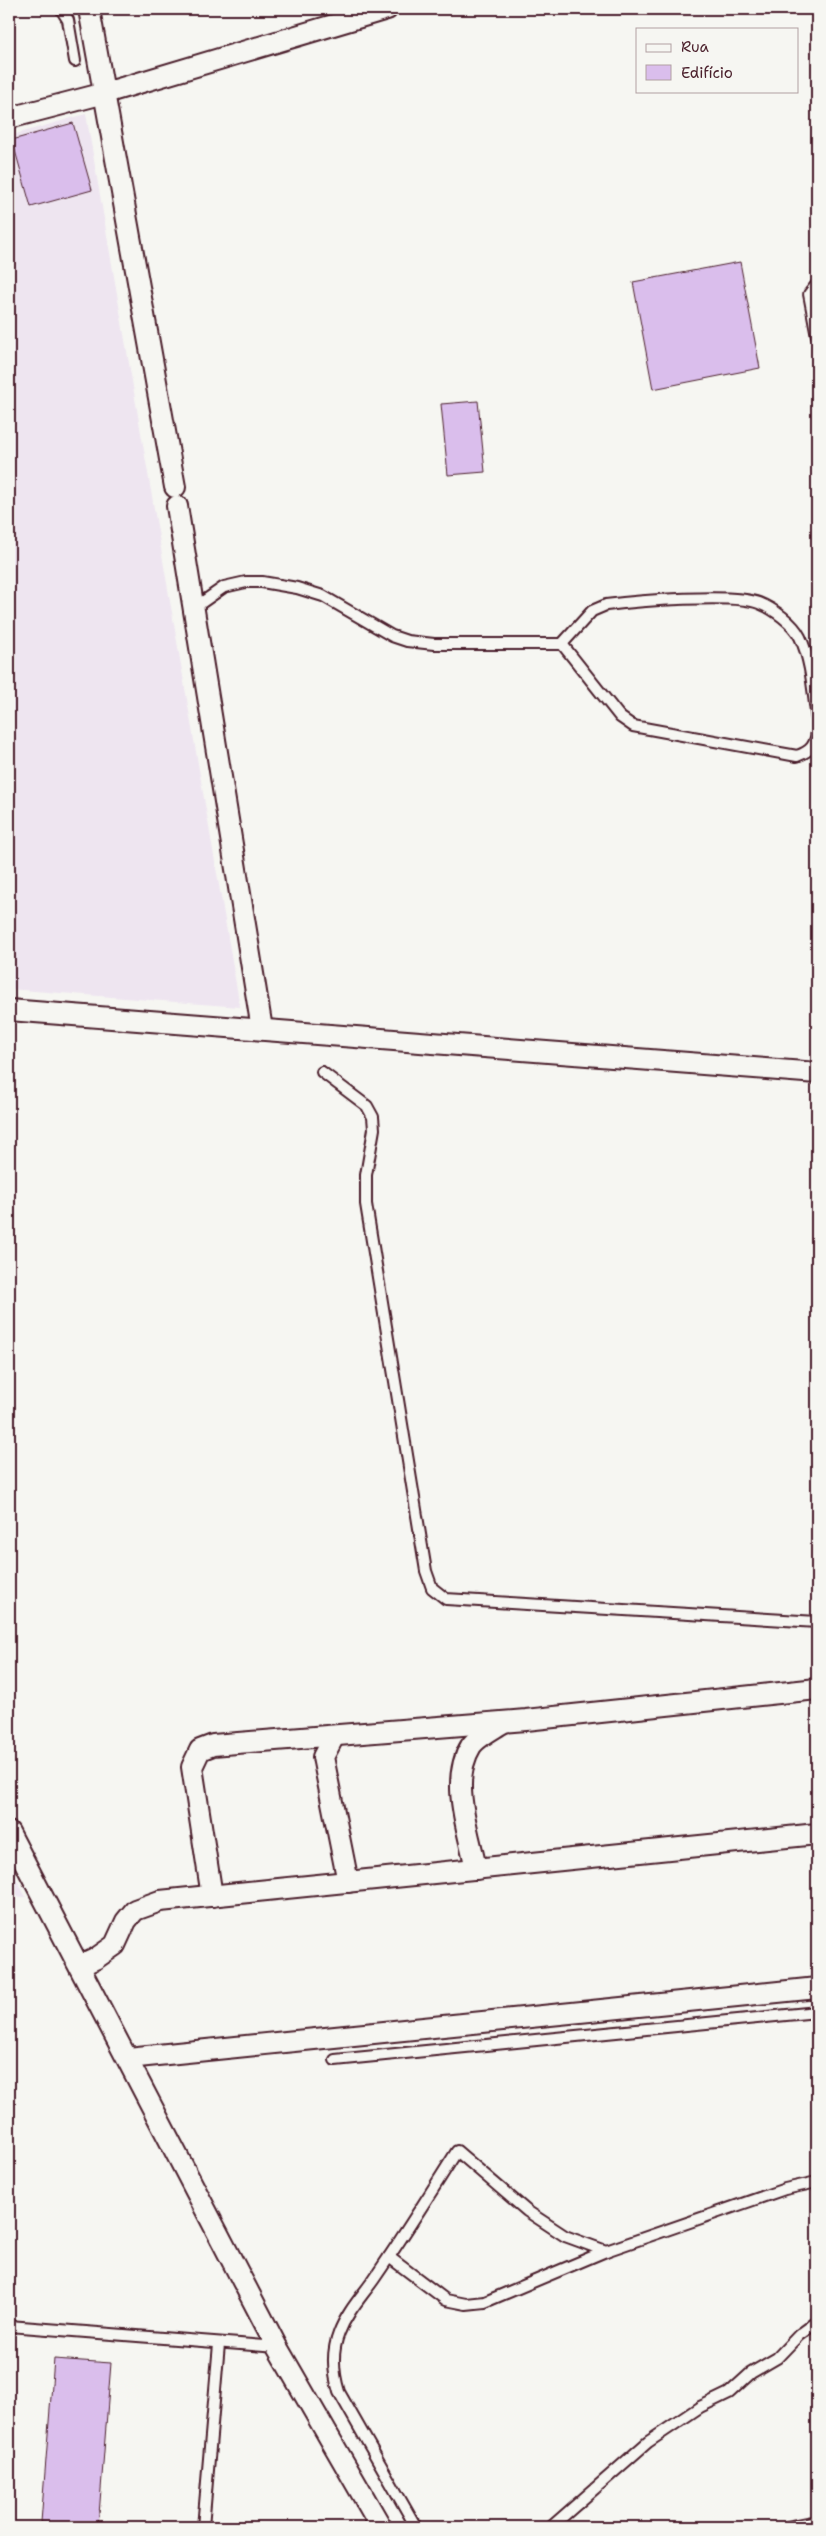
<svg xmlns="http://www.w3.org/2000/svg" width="826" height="2536" font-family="'Shantell Sans',sans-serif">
  <rect width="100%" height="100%" fill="#f6f6f2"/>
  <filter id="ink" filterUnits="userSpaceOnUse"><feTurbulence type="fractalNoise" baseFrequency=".02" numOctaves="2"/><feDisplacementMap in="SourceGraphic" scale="10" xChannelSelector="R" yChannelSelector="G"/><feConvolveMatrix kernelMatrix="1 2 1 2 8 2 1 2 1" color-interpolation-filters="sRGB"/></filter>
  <g filter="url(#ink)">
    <g fill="#eee5f0">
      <polygon points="86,114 240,1007 9,989 9,136"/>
      <polygon points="9,1864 26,1897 9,1896"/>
    </g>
    <g fill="#dabeec" stroke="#4a1f2b">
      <polygon points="73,123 92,190 31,207 12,140"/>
      <polygon points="740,262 760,368 653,389 633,282"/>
      <polygon points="478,401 485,472 448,475 441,404"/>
      <polygon points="54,2359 111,2363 98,2527 41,2522"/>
    </g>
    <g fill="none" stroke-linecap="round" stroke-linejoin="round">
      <defs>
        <g id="lane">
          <polyline points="61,9 68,20 75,61"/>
          <polyline points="817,284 809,294 817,336"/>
          <path d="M194,608L224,587L246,582H262L297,588L323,596L392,636L407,641L434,644H562L592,611L606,605C636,601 734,593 759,603C774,609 793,623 800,637C812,662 813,693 817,720"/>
          <path d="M562,644L620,717L633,726L797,756C811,751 816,745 817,730"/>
          <polyline points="322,1072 367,1106 373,1117 374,1129 366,1175 366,1204 426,1571 432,1588 446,1599 817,1622"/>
          <polyline points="335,2060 817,2012"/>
          <polyline points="389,2257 446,2300 466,2304 485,2302 606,2251 785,2189 817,2182"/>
          <polyline points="9,2326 277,2347"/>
          <polyline points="203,2527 219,2344"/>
          <path d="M416,2527L339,2392C333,2372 331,2353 339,2333C347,2312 362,2296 374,2279C403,2237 430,2194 457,2151L527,2211L565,2236L606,2251"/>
          <polyline points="551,2527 648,2442 700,2407 729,2393 751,2373 777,2358 799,2335 817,2322"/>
          <polyline points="787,2527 817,2521"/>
        </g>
        <g id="street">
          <polyline points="89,9 175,487"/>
          <polyline points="9,118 105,93 387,9"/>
          <polyline points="177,506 262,1029"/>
          <polyline points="9,1010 817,1073"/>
          <polyline points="334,1736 323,1757 348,1882"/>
          <polyline points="9,1832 277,2347 381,2527"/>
          <path d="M476,1869C469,1832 449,1781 471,1746C477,1737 493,1729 502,1723"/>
          <polyline points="212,1896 192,1767 200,1750 213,1745 526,1720 817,1689"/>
          <polyline points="80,1966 95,1959 115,1945 126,1921 135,1910 160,1901 817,1834"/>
          <polyline points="128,2058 817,1988"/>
        </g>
      </defs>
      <use href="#lane" stroke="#4a1f2b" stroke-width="14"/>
      <use href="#street" stroke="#4a1f2b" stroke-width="24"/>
      <use href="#lane" stroke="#f6f6f2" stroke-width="10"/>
      <use href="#street" stroke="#f6f6f2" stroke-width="20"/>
    </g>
  </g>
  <rect width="826" height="2536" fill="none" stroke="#f6f6f2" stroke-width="30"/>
  <rect x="15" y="15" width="796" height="2506" fill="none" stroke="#4a1f2b" stroke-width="2" filter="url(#ink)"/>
  <rect x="636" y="28" width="162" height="65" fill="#f6f6f2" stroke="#b1a0a2"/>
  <rect x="646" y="44" width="25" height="8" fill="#f6f6f2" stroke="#b1a0a2"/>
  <text x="681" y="52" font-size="15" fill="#4a1f2b">Rua</text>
  <rect x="646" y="65" width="25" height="15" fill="#dabeec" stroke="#b1a0a2"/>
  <text x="681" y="78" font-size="15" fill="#4a1f2b">Edifício</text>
</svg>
